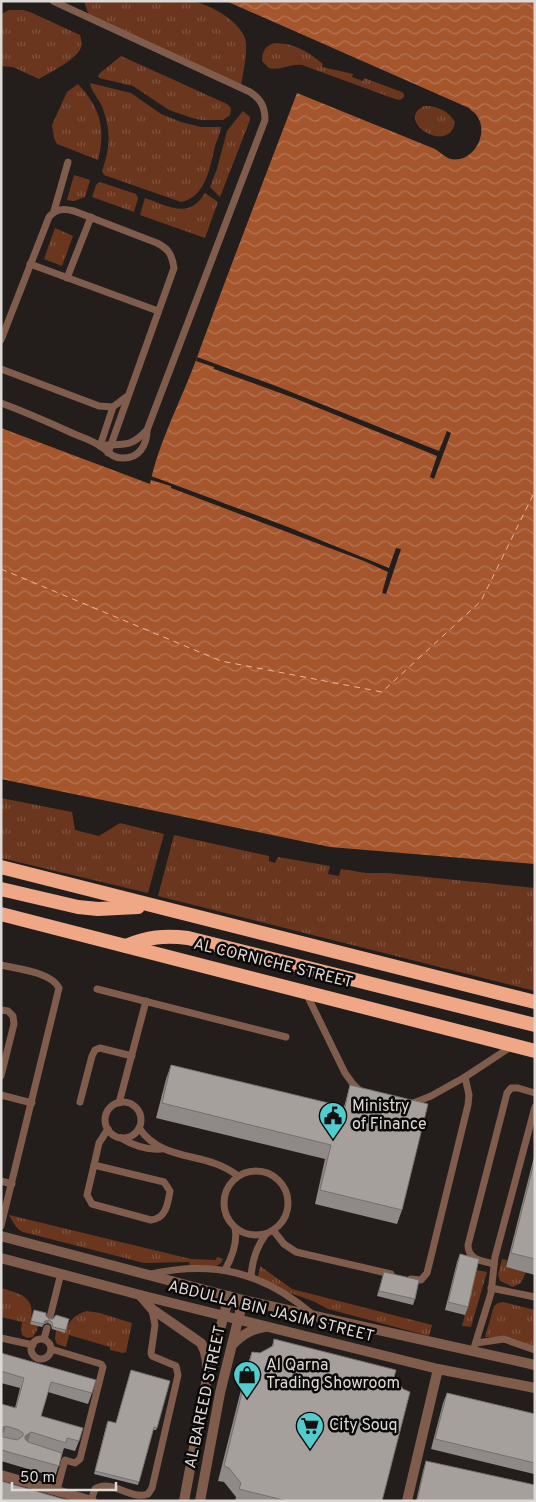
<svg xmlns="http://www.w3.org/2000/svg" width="536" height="1502" font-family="Overpass,sans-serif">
  <defs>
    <pattern id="grass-tufts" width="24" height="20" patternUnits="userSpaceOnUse" patternTransform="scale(1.25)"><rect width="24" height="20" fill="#6a371e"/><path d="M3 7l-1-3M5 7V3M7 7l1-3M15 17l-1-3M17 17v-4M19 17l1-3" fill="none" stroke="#7f533e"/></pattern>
    <pattern id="water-waves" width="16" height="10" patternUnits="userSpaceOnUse" patternTransform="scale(1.25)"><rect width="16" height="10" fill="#a6562d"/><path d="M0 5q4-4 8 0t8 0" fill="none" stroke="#b67655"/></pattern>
  </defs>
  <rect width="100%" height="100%" fill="#231e1c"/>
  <g fill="url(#grass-tufts)">
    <path d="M84,1H193C211,5 244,23 246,43C247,57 243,73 241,86L89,16Z"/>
    <path d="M9,10H23L30,12L80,35C81,39 82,43 81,47C79,58 49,73 39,79L13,67L1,66V14Z"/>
    <path d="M275,43C294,43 309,52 323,64L322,67L353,74L352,77L363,81L364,78L402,92L404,94V97L400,100L395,99L302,65C291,63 280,71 269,68L262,61C262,51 266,45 275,43Z"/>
    <polygon points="121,56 227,104 231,108 230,115 223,120 202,120 192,118 169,110 133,86 99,78 98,76 100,73"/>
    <path d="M90,83L131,93L161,114L181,122L201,127H221C220,134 217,140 215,146C210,167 206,197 181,202L104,175L102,171C111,146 111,129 101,104C97,97 91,90 90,83Z"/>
    <path d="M78,84C100,108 106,128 98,160L57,144L54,138L52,125L67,92Z"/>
    <path d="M424,106C436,105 449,111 455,122C450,156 393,121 424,106Z"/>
    <polygon points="243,111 250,117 250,120 220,197 210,187 217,169 227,131"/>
    <polygon points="74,175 90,180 85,197 74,201 67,200"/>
    <polygon points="100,182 136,194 138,198 134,212 92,197 96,185"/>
    <path d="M205,193L218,202L205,238L140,215L145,198C168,206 189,220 205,193Z"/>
    <polygon points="55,228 73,236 62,266 44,259"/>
    <polygon points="1,798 72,812 75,830 99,836 120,823 164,834 148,893 1,858"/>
    <polygon points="174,835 269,856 269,861 275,863 278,857 330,866 328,874 339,876 341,869 366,873 387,873 535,888 535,991 158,896"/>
    <path d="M9,1215L191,1259L216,1260L217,1257L223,1259L221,1263L216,1266H189L190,1263L188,1262L144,1263L23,1232C16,1229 13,1222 9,1215Z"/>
    <polygon points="502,1259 507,1260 506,1267 526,1272 521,1283 513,1287 500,1281 498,1275"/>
    <polygon points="260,1266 292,1289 432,1325 429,1336 328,1309 315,1302 282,1290 258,1277"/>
    <polygon points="476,1270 487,1272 471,1327 462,1326"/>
    <path d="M1,1288C22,1294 37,1298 30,1323L38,1326L37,1330L33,1337L27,1338L22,1335L21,1330L22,1322L1,1317Z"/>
    <polygon points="503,1302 535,1310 535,1348 497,1337 485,1337 494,1306 498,1303"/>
    <path d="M87,1311L100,1313L132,1323L126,1352L123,1353L110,1350V1347L69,1335L66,1347L57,1344L55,1339L56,1330L65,1333C69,1320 74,1315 87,1311Z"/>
  </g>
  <path fill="url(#water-waves)" d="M226,1H535V864L330,847L1,779V428L150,484C159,441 181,401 196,360C229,270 263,182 297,93L435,149C440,152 446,158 451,159C472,164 490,134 477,116C476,113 471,111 469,108Z"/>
  <g fill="#231e1c">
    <polygon points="197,357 276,386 439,451 447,431 451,433 434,479 430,477 437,456 294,398 214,369 214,367 196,361"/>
    <polygon points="151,476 288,527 389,568 396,548 401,549 386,594 382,593 388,572 364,561 171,488 171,486 151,480"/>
  </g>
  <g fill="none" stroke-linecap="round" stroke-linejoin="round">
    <polyline stroke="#f5b293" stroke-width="1" stroke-dasharray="6 5" stroke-linecap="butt" points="1,569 221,661 382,692 481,601 535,491"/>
    <g stroke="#805c4c" stroke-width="7">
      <polyline points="54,211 68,162"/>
      <polyline points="30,264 158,311"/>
      <polyline points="67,278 91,217"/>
      <path d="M1,340L49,217C56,209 63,208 74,211L157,243C169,249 172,255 174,268L108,453"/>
      <polyline points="1,369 99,406 113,407 126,397"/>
      <path d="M1,403C25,412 48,422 72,433C81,437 92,440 100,446C108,451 112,458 122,458C139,459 147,445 147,430L265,120C265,107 261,99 250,92L53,1"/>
      <path d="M107,445C127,444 132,446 147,430"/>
      <polyline points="100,446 113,407"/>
      <path d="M1,965C18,969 51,972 59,988L1,1226"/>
      <polyline points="97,989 286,1037"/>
      <polyline points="306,993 345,1073 353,1084 361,1092"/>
      <polyline points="1,1010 8,1011 13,1016 14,1024 1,1076"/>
      <polyline points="1,1095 32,1103"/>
      <polyline points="80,1102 92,1056 95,1050 100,1048 132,1056"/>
      <circle cx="123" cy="1120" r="18"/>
      <polyline points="119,1103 146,1001"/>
      <polyline points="411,1104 431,1096 465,1077 512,1046"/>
      <path d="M139,1128C164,1164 206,1150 238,1176"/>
      <path d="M121,1138C134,1146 146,1150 161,1149"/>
      <path d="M94,1165L164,1182L170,1191C168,1203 166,1219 151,1220L92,1204L87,1195Z"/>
      <polyline points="94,1165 99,1143 108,1129"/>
      <circle cx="256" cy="1203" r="32"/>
      <polyline points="1,1181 12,1184"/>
      <polyline points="273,1230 284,1244 296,1252 391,1274"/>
      <path d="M494,1264C482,1261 468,1260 468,1245L507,1093L511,1088H518L535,1093"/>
      <path d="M225,1270C232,1257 238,1242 235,1228"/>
      <path d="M151,1274C213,1260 263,1272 312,1314"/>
      <path d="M251,1277C252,1261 257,1246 266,1234"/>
      <polyline points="411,1279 421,1280 427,1273 468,1105 469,1095 465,1077"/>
      <polyline points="491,1288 535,1297"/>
      <polyline points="50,1317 61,1273"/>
      <polyline points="1,1338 33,1345"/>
      <polyline points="44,1339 47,1328"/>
      <circle cx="41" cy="1349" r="10"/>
      <polyline points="476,1343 504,1339 535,1350"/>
      <polyline points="51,1349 101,1364 103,1367 80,1459 75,1463 65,1460 57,1490"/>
      <polyline points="473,1351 491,1293 495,1257 535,1107"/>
      <path d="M91,1500L95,1489C111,1478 131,1501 148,1494L152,1488L178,1375L176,1366L152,1356L151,1353L155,1325L152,1310"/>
    </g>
    <g stroke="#805c4c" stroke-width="10">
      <polyline points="1,1475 92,1501"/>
      <polyline points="184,1501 207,1378 229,1296"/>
      <polyline points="200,1501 220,1393 243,1300"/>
      <polyline points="407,1501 438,1369"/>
    </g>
    <g stroke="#805c4c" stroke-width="10">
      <polyline points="1,1236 243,1300 535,1365"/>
      <polyline points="1,1258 140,1295 438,1369 535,1388"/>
      <path d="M140,1295L152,1309L201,1343C208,1354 207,1366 207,1378"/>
      <path d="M232,1345C242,1335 251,1329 265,1327"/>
    </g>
    <g stroke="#f0a786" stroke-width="14">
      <polyline points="1,867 535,1002"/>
      <polyline points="1,889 78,907 98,909 138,907"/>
      <path d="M1,914C179,959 357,1005 535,1051"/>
      <path d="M126,946C147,937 165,935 188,938L535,1025"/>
    </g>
  </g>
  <g fill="#8f8a87">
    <polygon points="171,1065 344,1107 350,1085 402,1210 397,1224 315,1204 325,1159 156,1118 166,1079"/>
    <polygon points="535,1153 535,1275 506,1267"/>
    <polygon points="460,1254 468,1307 465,1315 445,1310 457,1262"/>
    <polygon points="384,1272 415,1299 413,1305 377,1296"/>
    <polygon points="34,1310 46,1316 49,1319 69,1319 65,1333 52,1329 51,1325 48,1323 44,1324 42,1327 30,1324"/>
    <polygon points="274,1339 394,1377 382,1501 235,1501 236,1497 224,1482 218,1481 247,1366 252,1352 260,1353 272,1346"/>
    <polygon points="1,1353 92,1393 88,1404 48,1392 41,1416 79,1441 75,1451 64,1448 55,1477 1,1461 1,1404 15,1408 20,1388 1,1383"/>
    <polygon points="131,1370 157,1428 156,1430 153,1430 138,1485 94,1474 107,1423 116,1423"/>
    <polygon points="447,1393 535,1414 534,1474 431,1449 443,1403"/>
    <polygon points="426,1461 535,1501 416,1501 423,1471"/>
  </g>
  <g fill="#74706e">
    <polygon points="49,1320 48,1323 44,1324 42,1327 45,1321"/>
    <polygon points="6,1426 2,1437 1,1437 1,1428"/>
    <polygon points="31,1432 27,1443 21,1446 25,1436"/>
  </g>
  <g fill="#a6a09d" stroke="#74706e">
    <polygon points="171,1065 345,1107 350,1085 428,1104 402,1210 320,1190 331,1145 162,1103"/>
    <polygon points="535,1159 535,1259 511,1253"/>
    <polygon points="460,1254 479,1259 468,1307 448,1302"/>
    <polygon points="384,1272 419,1280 415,1299 379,1291"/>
    <polygon points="34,1310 46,1313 46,1316 49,1319 53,1319 56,1315 69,1319 66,1330 53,1327 52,1322 49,1320 45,1321 43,1324 31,1321"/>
    <polygon points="274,1339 396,1370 394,1377 403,1389 410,1392 382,1501 287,1501 239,1489 241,1483 229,1468 224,1466 252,1352 260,1353 273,1346"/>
    <polygon points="1,1353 96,1380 92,1393 51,1382 41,1416 83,1428 79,1441 67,1438 66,1443 31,1432 25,1436 25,1439 28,1442 62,1453 59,1466 1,1450 1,1434 3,1437 17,1440 23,1436 23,1433 19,1430 6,1426 1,1428 1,1404 16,1408 24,1378 1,1371"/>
    <polygon points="131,1370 170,1381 157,1428 154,1427 139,1482 95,1471 108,1421 116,1423"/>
    <polygon points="447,1393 535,1414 535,1463 435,1439"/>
    <polygon points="426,1461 535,1485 535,1501 417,1501"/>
    <polygon points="1,1481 70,1501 1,1501"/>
  </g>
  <defs>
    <symbol id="civic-pin" viewBox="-11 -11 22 30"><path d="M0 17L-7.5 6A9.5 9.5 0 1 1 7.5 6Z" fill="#52cdce" stroke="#0b0908"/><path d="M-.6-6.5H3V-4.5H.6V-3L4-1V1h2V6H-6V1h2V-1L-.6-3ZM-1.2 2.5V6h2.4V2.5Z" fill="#111"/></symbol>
    <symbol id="shop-pin" viewBox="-11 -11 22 30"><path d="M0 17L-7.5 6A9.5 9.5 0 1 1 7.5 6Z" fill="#52cdce" stroke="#0b0908"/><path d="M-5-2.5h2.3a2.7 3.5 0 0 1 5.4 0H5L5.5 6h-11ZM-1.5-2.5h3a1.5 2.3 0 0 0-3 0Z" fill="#111"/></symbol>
    <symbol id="supermarket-pin" viewBox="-11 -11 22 30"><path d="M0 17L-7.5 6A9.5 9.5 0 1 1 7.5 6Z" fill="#52cdce" stroke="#0b0908"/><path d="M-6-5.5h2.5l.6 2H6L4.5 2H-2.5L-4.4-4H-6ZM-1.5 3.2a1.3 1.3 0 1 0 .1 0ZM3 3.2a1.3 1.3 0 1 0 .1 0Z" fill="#111"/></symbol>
  </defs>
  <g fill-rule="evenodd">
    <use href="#civic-pin" x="317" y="1100" width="32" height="43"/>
    <use href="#shop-pin" x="231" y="1359" width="32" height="43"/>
    <use href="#supermarket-pin" x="294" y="1410" width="32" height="43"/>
  </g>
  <g text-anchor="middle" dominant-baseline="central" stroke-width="5" stroke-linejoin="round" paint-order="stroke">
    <g font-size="16" fill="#dcd9d7" stroke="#0b0908">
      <text transform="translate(273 964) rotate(14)">AL CORNICHE STREET</text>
      <text transform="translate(271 1312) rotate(14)">ABDULLA BIN JASIM STREET</text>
      <text transform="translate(206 1397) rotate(-78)">AL BAREED STREET</text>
    </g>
    <g font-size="16" fill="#dcd9d7" stroke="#0b0908" text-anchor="start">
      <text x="352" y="1107">Ministry<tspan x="352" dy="18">of Finance</tspan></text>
      <text x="266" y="1366">Al Qarna<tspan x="266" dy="18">Trading Showroom</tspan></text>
      <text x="329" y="1426">City Souq</text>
    </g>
  </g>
  <rect width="536" height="1502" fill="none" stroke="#dcd9d7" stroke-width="5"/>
  <path d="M12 1482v8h104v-8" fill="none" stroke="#dcd9d7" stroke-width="2.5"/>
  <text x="20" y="1482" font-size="15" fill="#dcd9d7" stroke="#0b0908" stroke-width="4" paint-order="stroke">50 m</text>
</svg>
